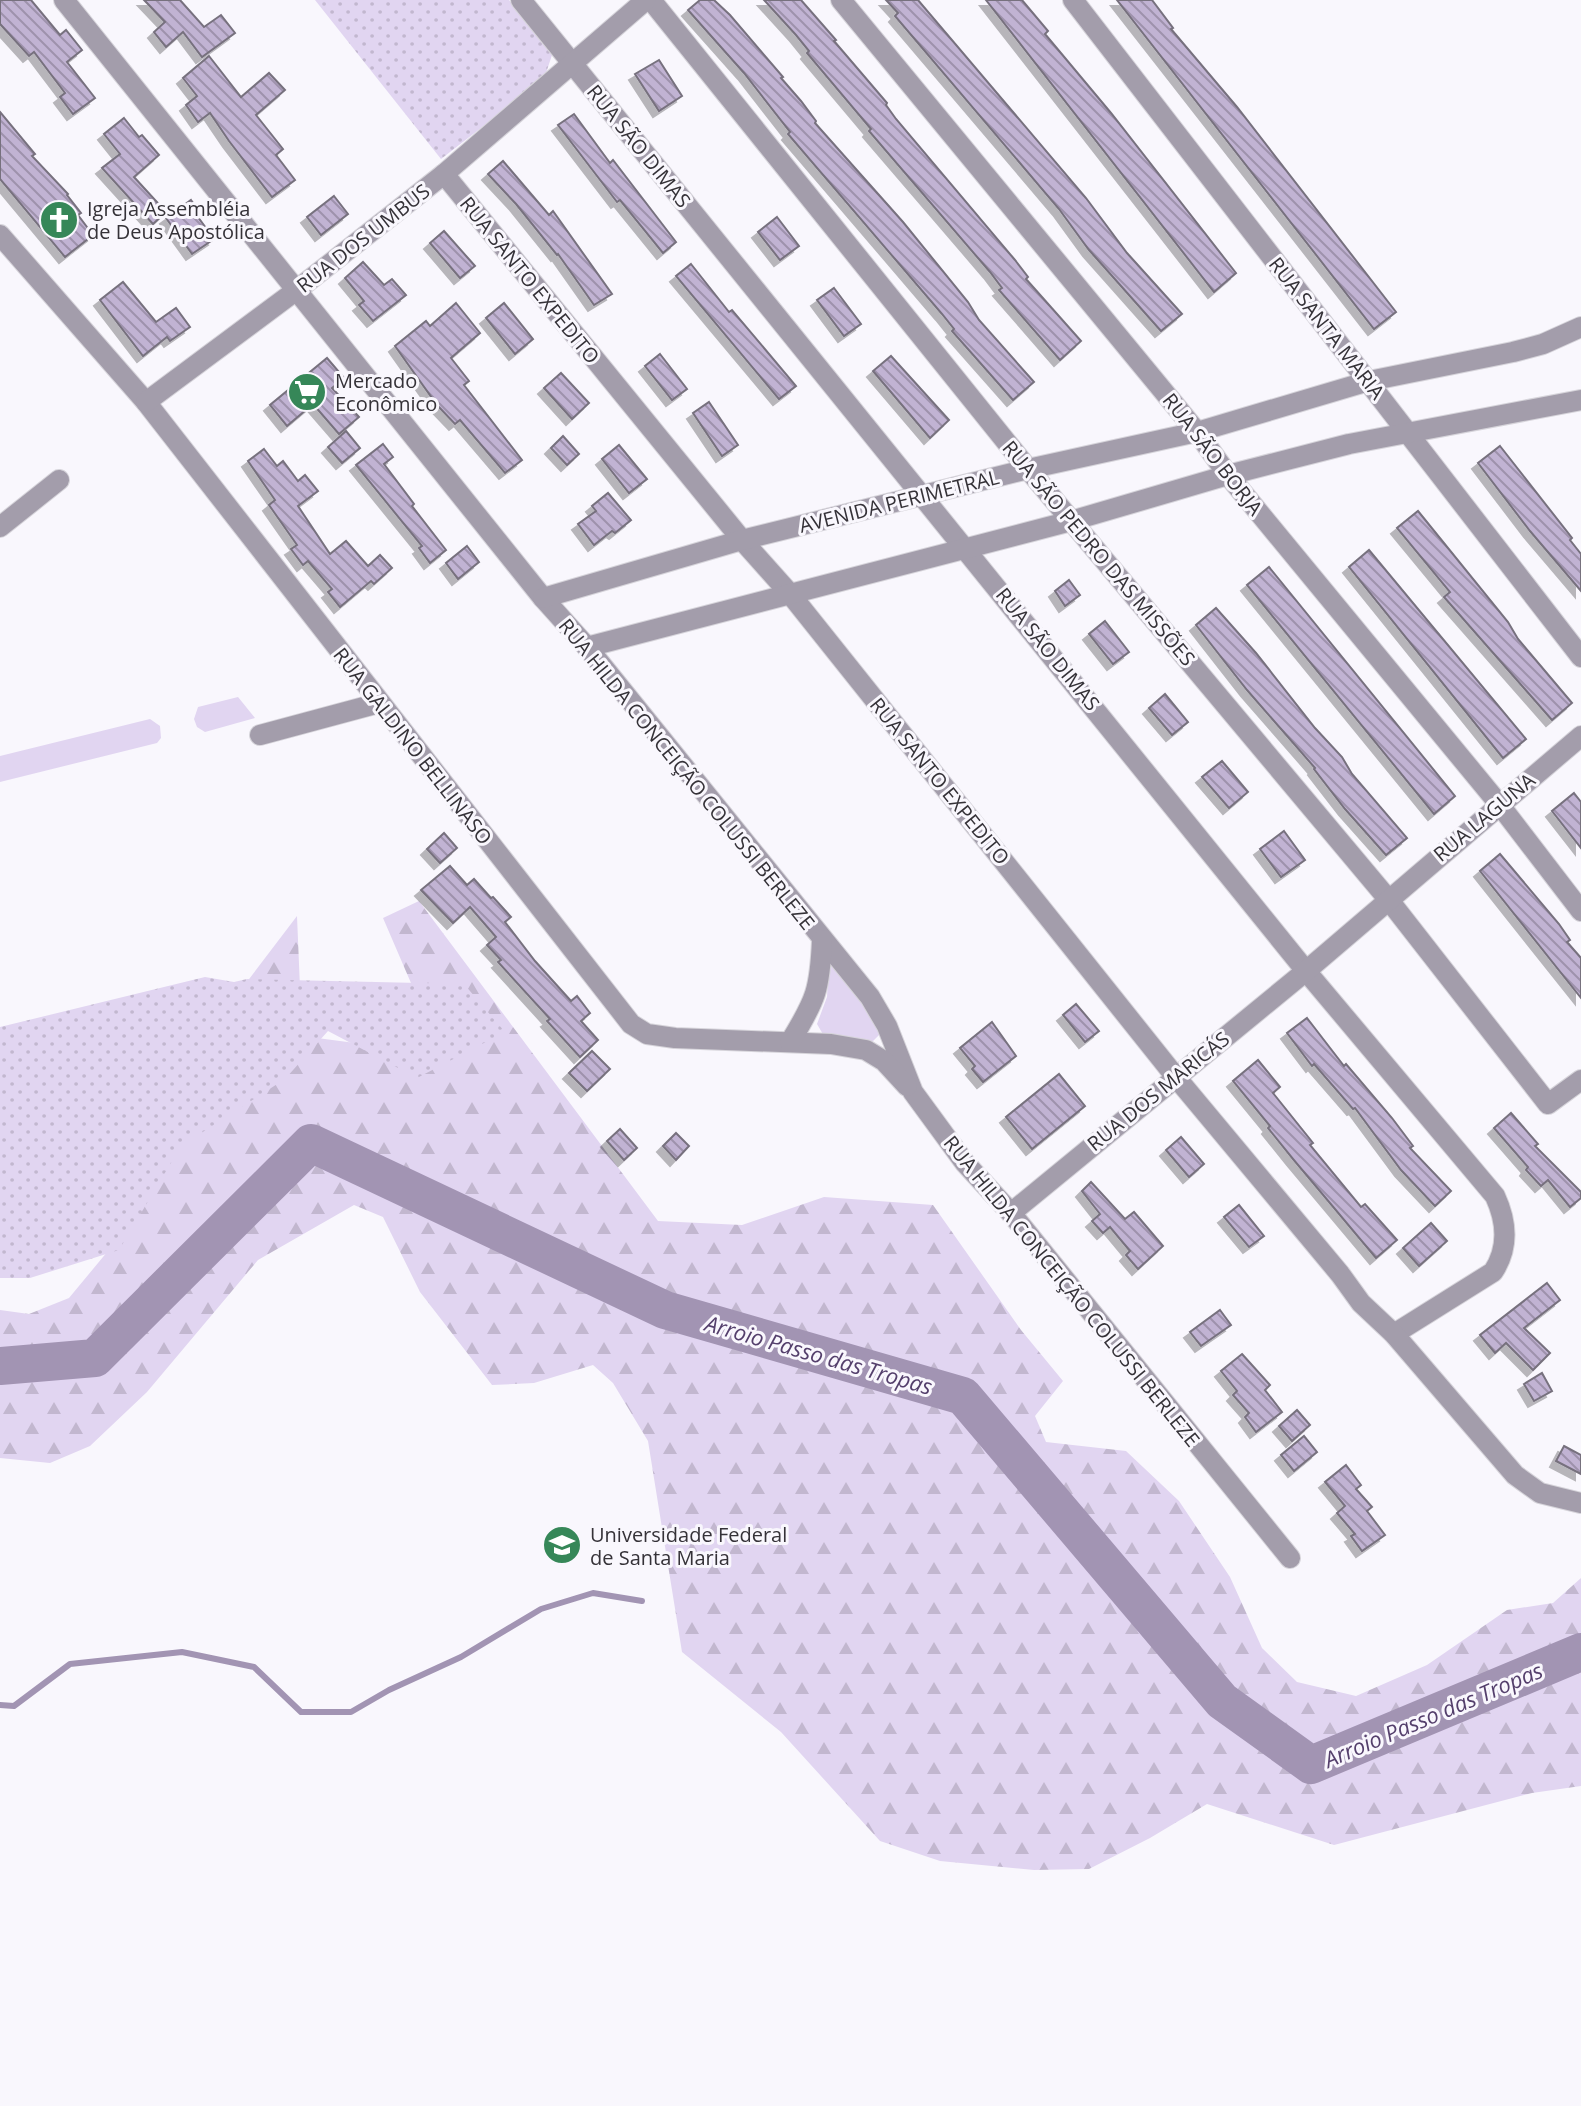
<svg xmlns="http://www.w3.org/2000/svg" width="1581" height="2106" font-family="'Open Sans',sans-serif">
  <defs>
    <pattern id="forest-firs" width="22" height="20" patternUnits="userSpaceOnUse" patternTransform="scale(2)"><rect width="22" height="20" fill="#e1d5f1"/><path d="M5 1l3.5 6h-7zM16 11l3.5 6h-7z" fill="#c2b7cf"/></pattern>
    <pattern id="park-dots" width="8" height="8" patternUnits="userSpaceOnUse" patternTransform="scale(2)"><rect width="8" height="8" fill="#e1d5f1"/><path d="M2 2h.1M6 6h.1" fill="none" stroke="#c2b7cf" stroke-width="1.8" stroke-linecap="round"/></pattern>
    <pattern id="building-back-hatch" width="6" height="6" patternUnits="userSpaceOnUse" patternTransform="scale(2)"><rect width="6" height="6" fill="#c1b3d3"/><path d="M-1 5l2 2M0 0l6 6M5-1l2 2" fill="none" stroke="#9e92ac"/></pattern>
    <filter id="shadow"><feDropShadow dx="-6" dy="6" stdDeviation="0" flood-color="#0004"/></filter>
  </defs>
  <rect width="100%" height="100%" fill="#f9f7fd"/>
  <g fill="#e1d5f1">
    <polygon points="238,697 255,718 205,732 197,727 194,719 198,707"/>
    <polygon points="150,719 160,726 161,738 157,743 0,782 0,756"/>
    <polygon points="829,960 867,1005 880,1034 869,1045 824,1036 817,1024 827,997"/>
  </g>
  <polygon fill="url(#forest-firs)" points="419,901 658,1221 742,1225 824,1197 933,1205 1021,1330 1063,1381 1035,1416 1046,1442 1126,1451 1179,1501 1230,1577 1262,1648 1297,1682 1356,1696 1427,1665 1507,1610 1553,1603 1581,1578 1581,1786 1532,1793 1334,1845 1207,1804 1150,1838 1089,1869 1034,1870 940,1861 880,1841 781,1732 682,1652 648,1441 613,1383 593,1365 534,1383 492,1385 420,1292 383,1217 354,1205 258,1260 147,1392 90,1446 50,1463 0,1458 0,1310 29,1314 69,1298 132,1222 227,1008 297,916 302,1036 355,1043 411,983 383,918"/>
  <g fill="url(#park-dots)">
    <polygon points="315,0 509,0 553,52 544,79 441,159"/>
    <polygon points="205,977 234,982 247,979 464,984 505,1032 417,1078 328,1031 285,1079 181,1146 119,1250 30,1278 0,1278 0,1027"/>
  </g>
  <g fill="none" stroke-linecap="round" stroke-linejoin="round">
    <polyline stroke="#a294b3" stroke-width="6" points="0,1705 14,1706 70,1664 182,1652 254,1667 301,1712 351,1712 389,1690 461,1657 541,1609 593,1593 642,1601"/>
    <polyline stroke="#a294b3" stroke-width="38" points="0,1366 95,1358 311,1143 665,1310 963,1396 1222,1701 1311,1765 1581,1652"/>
  </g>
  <g fill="url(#building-back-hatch)" stroke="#77717e" stroke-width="2" filter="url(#shadow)">
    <polygon points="0,0 31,0 60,35 66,30 82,50 67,62 95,98 73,114 60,97 65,93 34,52 29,56 0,24"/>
    <polygon points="144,0 180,0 204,27 221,15 235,33 202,57 183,32 166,47 154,32 165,22"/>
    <polygon points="700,0 714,0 730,15 783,77 781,78 801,101 816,121 815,123 903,222 968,302 979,320 1034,382 1013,400 952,331 954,329 942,314 788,134 790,132 744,73 688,10"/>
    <polygon points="764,0 801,0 836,40 834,41 887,103 886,105 896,119 1015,260 1028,277 1026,279 1081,341 1060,360 999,290 1002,288 990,272 869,131 871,129 807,53 809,51 796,35"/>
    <polygon points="886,0 918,0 1086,198 1127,253 1182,314 1161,331 1089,250 1059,209 895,16 898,13"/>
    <polygon points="986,0 1022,0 1048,31 1045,34 1111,113 1236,273 1214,292"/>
    <polygon points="1117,0 1152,0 1173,28 1171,29 1237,107 1396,312 1374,329"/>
    <polygon points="209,56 241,97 269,73 285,90 256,115 283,149 276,155 295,180 272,197 229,141 210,113 198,122 186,105 197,96 183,78"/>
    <polygon points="659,60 682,96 659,111 635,74"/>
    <polygon points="0,112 35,154 32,156 68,194 67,195 81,213 78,215 93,235 65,257 0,179"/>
    <polygon points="574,114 610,163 613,160 676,242 663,253 620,200 617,202 558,125"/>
    <polygon points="124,118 139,137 142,135 159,155 134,177 166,212 153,224 102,168 120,154 104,134"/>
    <polygon points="503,161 549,215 553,211 612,294 594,305 558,254 557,255 516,204 488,174"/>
    <polygon points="334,196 348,214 321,235 307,217"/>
    <polygon points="191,200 201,214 198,217 214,239 192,254 166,218"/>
    <polygon points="777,217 799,246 780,260 758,232"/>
    <polygon points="444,231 475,266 460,278 430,243"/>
    <polygon points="363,262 384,285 392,279 406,295 373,321 359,305 364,301 345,278"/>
    <polygon points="691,264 729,312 732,310 796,386 779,399 676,276"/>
    <polygon points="123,282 156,322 176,308 190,327 170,341 167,337 143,356 100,300"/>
    <polygon points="834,288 861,324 844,336 817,300"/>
    <polygon points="456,303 480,333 451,358 469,381 464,385 522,460 505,473 460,420 455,424 437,405 395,346 426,321 430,326"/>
    <polygon points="504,303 533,339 515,354 486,318"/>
    <polygon points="660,354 687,389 672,400 645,366"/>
    <polygon points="891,356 949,420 930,438 873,371"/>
    <polygon points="327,358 344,378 332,388 359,417 339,434 313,404 287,426 270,405"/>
    <polygon points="561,373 589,403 572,419 544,388"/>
    <polygon points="709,402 738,445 722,456 693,413"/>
    <polygon points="346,431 360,448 342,463 328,447"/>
    <polygon points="563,436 579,454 567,465 551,448"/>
    <polygon points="383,444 393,457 384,464 414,504 412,506 446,550 430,563 419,548 422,546 356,465"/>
    <polygon points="619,445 647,479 629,493 602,459"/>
    <polygon points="1500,446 1572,538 1570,540 1581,554 1581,591 1530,531 1478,463"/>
    <polygon points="264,449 277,466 283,461 298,481 305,475 318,491 298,506 330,554 346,541 368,566 380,555 392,568 374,584 371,581 340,607 328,592 332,589 308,561 303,565 291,549 297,545 269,505 275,500 248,461"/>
    <polygon points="608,493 631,520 615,533 612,531 594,545 578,524 596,511 592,506"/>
    <polygon points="1418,511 1508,622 1518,639 1572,703 1552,720 1444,597 1450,592 1397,528"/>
    <polygon points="467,546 479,562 458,579 446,563"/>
    <polygon points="1369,550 1526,739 1503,758 1349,567"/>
    <polygon points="1269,567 1455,796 1434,814 1247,585"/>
    <polygon points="1069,580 1080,595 1065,606 1055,591"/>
    <polygon points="1216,608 1256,653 1315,728 1342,757 1352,774 1407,838 1386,855 1345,809 1314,769 1315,768 1247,690 1196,625"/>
    <polygon points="1105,621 1129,652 1113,664 1089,634"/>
    <polygon points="1165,694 1188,722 1172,735 1149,708"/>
    <polygon points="1222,761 1248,792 1229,808 1202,777"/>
    <polygon points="1574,793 1581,802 1581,848 1552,811"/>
    <polygon points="1284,831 1305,860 1281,877 1260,849"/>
    <polygon points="444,833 457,848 440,863 427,849"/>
    <polygon points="1500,854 1559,924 1570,940 1567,942 1581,958 1581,998 1480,871"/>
    <polygon points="450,866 467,885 474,879 491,898 493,897 511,917 505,922 535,961 571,1001 577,996 590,1013 581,1021 598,1040 580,1057 547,1021 550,1019 498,962 501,960 487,945 496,937 470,907 453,923 421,890"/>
    <polygon points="1076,1004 1099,1031 1085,1042 1063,1015"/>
    <polygon points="1307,1018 1344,1066 1346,1064 1392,1118 1413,1146 1410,1148 1451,1191 1435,1206 1401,1170 1355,1108 1353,1109 1314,1064 1312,1066 1287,1033"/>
    <polygon points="992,1022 1016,1056 983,1082 972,1069 975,1066 960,1048"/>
    <polygon points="592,1051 610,1069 587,1091 569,1073"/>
    <polygon points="1258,1060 1280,1087 1273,1093 1313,1143 1310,1145 1361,1207 1365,1204 1397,1240 1376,1258 1293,1159 1268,1128 1270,1126 1233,1081"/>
    <polygon points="1059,1074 1085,1106 1032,1149 1006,1117"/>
    <polygon points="1511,1113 1538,1144 1535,1146 1581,1192 1581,1198 1570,1207 1548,1180 1541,1186 1526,1170 1528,1167 1494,1128"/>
    <polygon points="620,1129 637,1148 624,1160 607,1141"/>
    <polygon points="676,1133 689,1146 676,1160 663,1146"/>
    <polygon points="1181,1137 1204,1164 1189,1177 1166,1150"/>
    <polygon points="1091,1182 1125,1219 1134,1212 1163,1246 1138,1269 1126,1255 1130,1251 1110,1227 1103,1233 1092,1221 1100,1214 1082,1191"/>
    <polygon points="1239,1205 1264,1236 1249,1247 1224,1217"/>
    <polygon points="1431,1223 1447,1241 1419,1266 1403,1248"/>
    <polygon points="1547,1283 1560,1300 1524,1328 1550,1353 1533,1370 1506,1343 1495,1353 1480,1335"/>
    <polygon points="1220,1310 1231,1325 1201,1346 1190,1332"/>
    <polygon points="1242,1354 1270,1385 1265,1390 1282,1412 1256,1432 1245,1417 1249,1413 1233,1395 1237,1391 1221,1371"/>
    <polygon points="1542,1373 1552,1391 1534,1401 1524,1384"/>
    <polygon points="1297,1410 1310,1425 1292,1441 1279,1426"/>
    <polygon points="1304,1436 1317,1452 1294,1471 1281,1455"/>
    <polygon points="1564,1446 1581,1455 1581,1474 1556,1461"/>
    <polygon points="1346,1465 1361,1485 1356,1489 1372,1507 1367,1511 1385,1535 1362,1551 1351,1536 1355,1534 1337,1513 1345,1506 1325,1482"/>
  </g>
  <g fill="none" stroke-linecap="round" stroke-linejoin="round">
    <defs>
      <g id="minor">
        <polyline points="64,0 543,598 587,647 870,997 887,1026 913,1092 965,1163 1011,1213 1290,1558"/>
        <path d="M521,0L1306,971L1495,1196C1507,1222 1509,1248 1493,1272L1394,1334"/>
        <polyline points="651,0 1028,469 1388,899 1548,1104 1581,1080"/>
        <polyline points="841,0 1197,432 1228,475 1499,804 1581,911"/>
        <polyline points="1073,0 1581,657"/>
        <polyline points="444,174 742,540 791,595 1175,1076 1340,1274 1361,1303 1394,1334 1515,1475 1540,1493 1581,1503"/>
        <polyline points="0,235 146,402 631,1024 647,1034 675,1038 831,1044 866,1050 884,1061 907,1086"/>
        <polyline points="146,402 298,289 444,174 646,0"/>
        <polyline points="0,527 59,480"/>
        <polyline points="543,598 742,540 1028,469 1197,432 1369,381 1513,352 1543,344 1581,327"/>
        <polyline points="587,647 1071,521 1228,475 1349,444 1581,400"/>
        <polyline points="260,735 379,703"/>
        <path d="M790,1042C816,1000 820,989 822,940"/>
        <polyline points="1011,1213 1306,971 1581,736"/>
      </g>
    </defs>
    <use href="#minor" stroke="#d6d4da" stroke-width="22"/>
    <use href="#minor" stroke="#a39dab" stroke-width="20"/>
  </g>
  <defs>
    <symbol id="church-disc" viewBox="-11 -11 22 22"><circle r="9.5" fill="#368758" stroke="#f9f7fd"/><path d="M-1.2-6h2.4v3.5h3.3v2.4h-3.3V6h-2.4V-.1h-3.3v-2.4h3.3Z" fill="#fff"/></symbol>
    <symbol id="supermarket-disc" viewBox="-11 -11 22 22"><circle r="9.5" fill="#368758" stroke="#f9f7fd"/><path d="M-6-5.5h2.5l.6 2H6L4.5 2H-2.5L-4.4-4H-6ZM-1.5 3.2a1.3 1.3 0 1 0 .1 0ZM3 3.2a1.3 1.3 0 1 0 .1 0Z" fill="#fff"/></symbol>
    <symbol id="university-disc" viewBox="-11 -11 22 22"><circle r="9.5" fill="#368758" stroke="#f9f7fd"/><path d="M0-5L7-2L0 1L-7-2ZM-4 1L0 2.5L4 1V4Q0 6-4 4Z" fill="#fff"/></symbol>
  </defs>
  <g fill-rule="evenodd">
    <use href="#church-disc" x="37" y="198" width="44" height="44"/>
    <use href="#supermarket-disc" x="285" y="370" width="44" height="44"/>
    <use href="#university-disc" x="540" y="1523" width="44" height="44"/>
  </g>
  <g text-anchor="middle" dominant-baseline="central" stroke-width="6" stroke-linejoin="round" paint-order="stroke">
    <g font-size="20" fill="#353238" stroke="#f9f7fd">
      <text transform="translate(639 146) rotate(51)">RUA SÃO DIMAS</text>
      <text transform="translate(363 238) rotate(-38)">RUA DOS UMBUS</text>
      <text transform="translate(530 280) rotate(51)">RUA SANTO EXPEDITO</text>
      <text transform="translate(1327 328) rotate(52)">RUA SANTA MARIA</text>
      <text transform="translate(1213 454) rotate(52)">RUA SÃO BORJA</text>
      <text transform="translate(899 501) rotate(-14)">AVENIDA PERIMETRAL</text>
      <text transform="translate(1099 553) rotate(50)">RUA SÃO PEDRO DAS MISSÕES</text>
      <text transform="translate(1048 649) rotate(51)">RUA SÃO DIMAS</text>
      <text transform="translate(413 746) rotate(52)">RUA GALDINO BELLINASO</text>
      <text transform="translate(687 774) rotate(51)">RUA HILDA CONCEIÇÃO COLUSSI BERLEZE</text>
      <text transform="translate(940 781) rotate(51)">RUA SANTO EXPEDITO</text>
      <text transform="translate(1484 817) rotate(-40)">RUA LAGUNA</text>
      <text transform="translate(1158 1091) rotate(-39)">RUA DOS MARICÁS</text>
      <text transform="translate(1072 1291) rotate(51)">RUA HILDA CONCEIÇÃO COLUSSI BERLEZE</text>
    </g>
    <g font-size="20" fill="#353238" stroke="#f9f7fd" text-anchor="start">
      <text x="87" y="208">Igreja Assembléia<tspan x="87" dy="23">de Deus Apostólica</tspan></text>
      <text x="335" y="380">Mercado<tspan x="335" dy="23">Econômico</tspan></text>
      <text x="590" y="1534">Universidade Federal<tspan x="590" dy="23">de Santa Maria</tspan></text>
    </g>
    <g font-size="22" font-style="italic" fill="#543f6c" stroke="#f9f7fd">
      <text transform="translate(819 1354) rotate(16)">Arroio Passo das Tropas</text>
      <text transform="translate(1433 1714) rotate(-23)">Arroio Passo das Tropas</text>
    </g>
  </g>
</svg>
